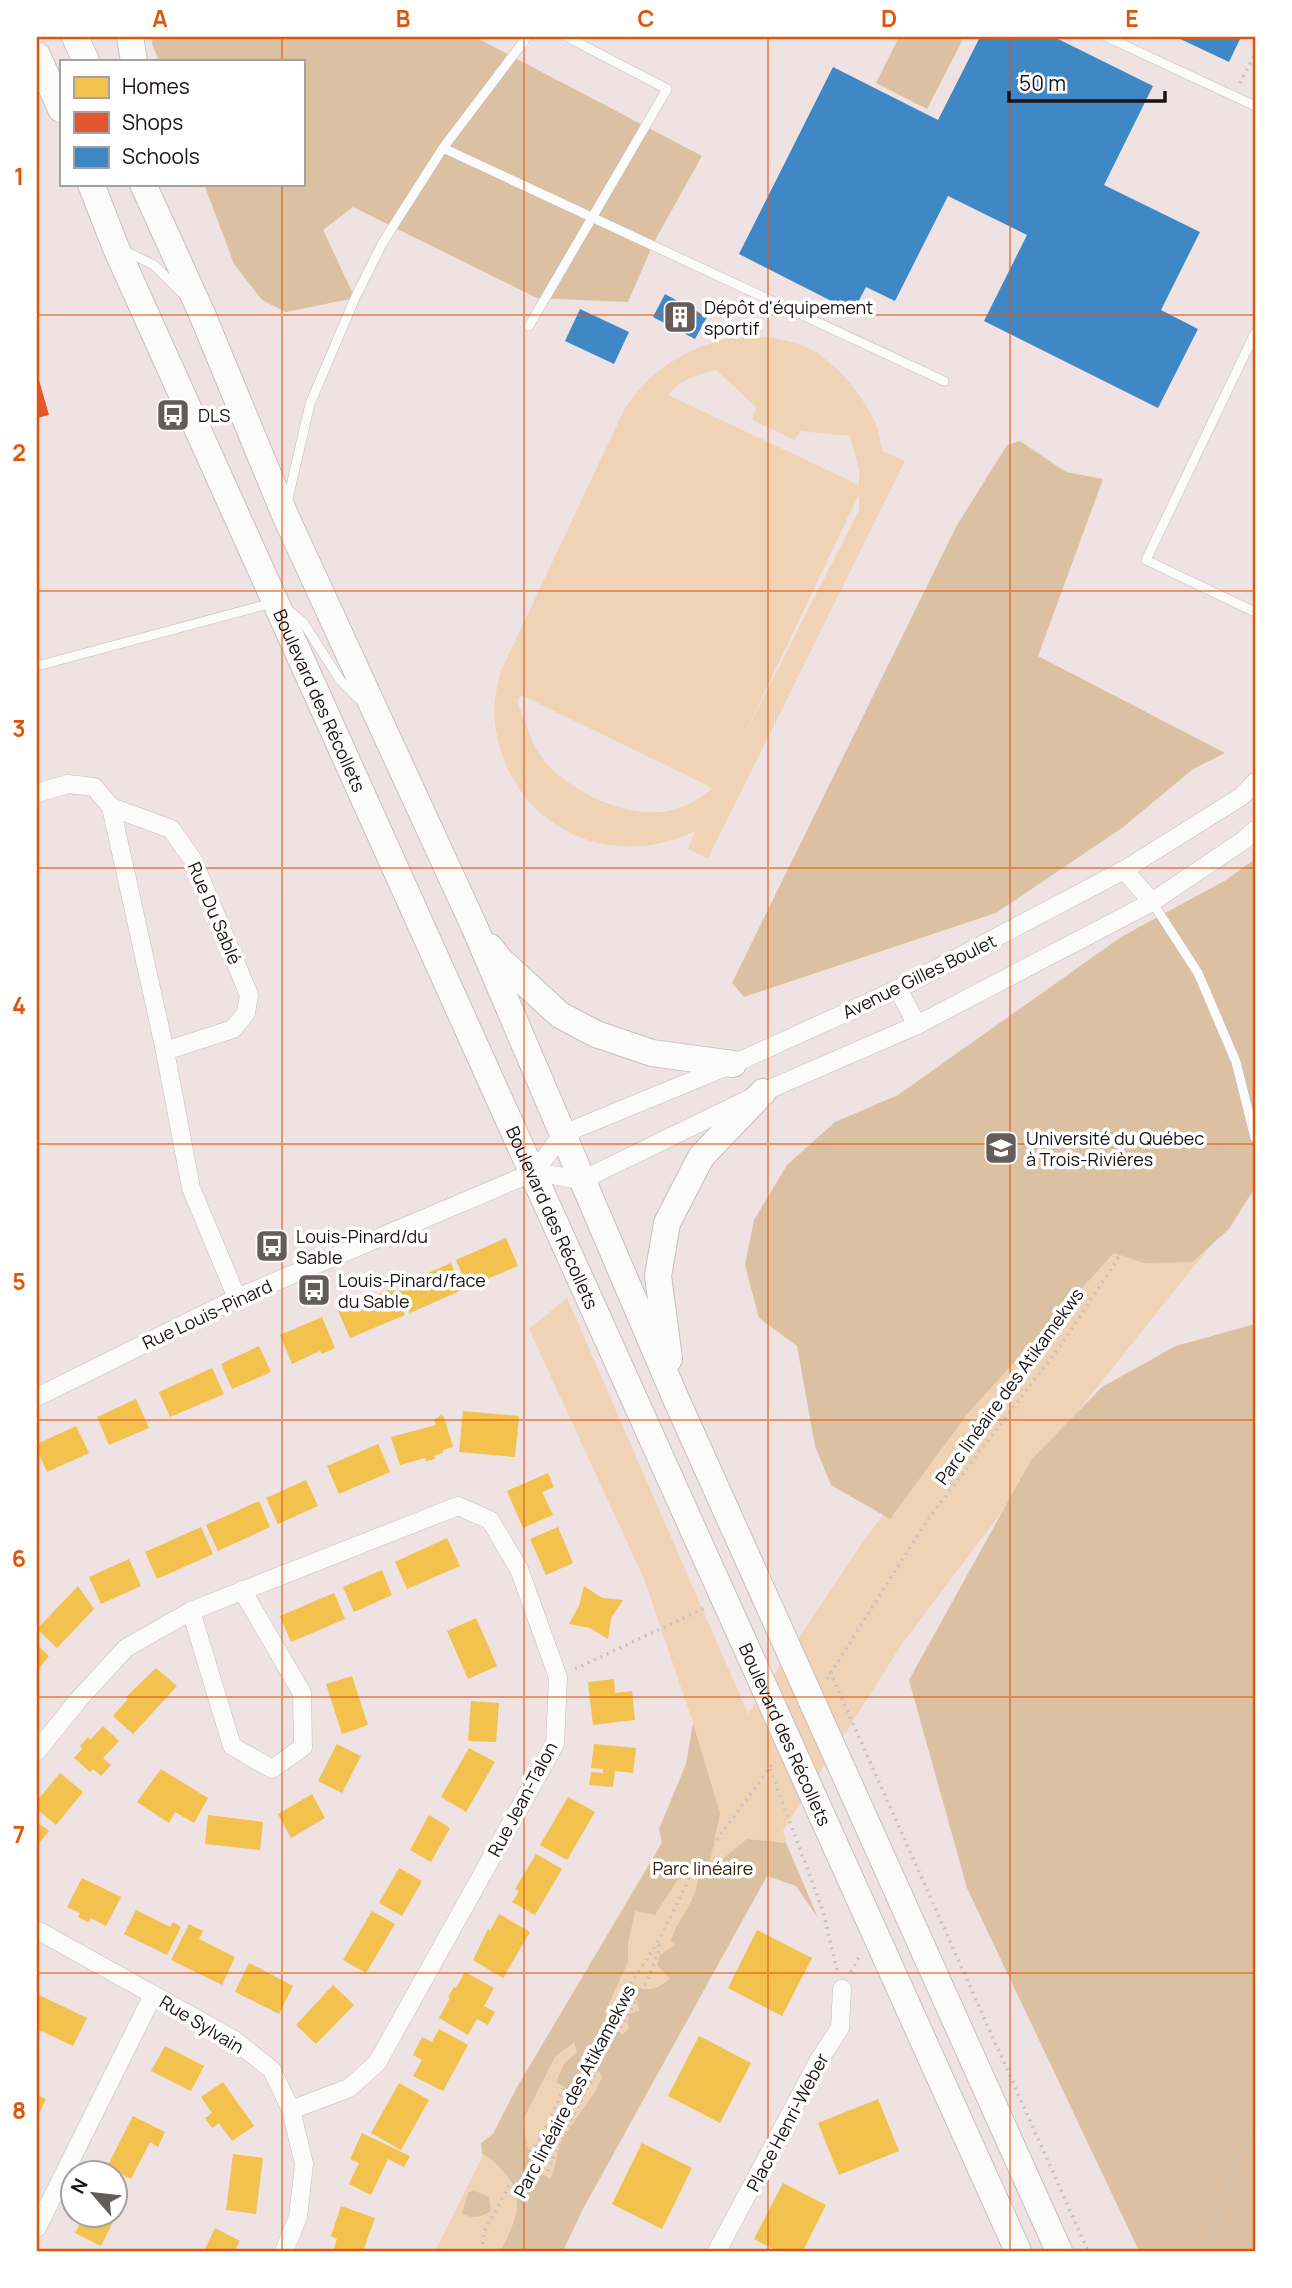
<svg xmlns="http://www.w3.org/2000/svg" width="1292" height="2288" font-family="Manrope,sans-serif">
  <rect width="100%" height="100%" fill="#eee2e2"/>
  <g fill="#efd3b4" fill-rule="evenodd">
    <path d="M739,335C759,336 779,338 798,344C831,355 862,393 876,424C879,432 880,442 882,451L905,461L708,858L688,849L695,831C600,877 498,816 494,710C494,698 498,684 500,673L625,408C656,364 688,348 739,335ZM716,370L756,407L752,420L795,440L800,431L850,436L859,470V485L668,395C680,379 698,375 716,370ZM859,495V510L742,740L858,496ZM520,696L521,695L713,788C698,800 680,811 660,812C619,816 560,787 538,752C529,737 524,717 517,701Z"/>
    <polygon points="1255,1045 1255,1190 1074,1416 902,1644 783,1831 786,1843 776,1842 532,2251 435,2251 516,2089 662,1842 708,1774 693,1723 645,1581 529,1329 567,1298 748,1714 867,1536"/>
  </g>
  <g fill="#dbc0a1" fill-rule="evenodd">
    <polygon points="153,37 475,37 702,156 654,242 628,302 537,298 353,207 323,230 355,298 286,312 262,300 234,264 204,184 303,184 303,61 159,61 152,44"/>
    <polygon points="899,37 964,37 927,109 876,83"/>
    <polygon points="1020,441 1066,472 1103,479 1038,656 1225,753 1193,769 1122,828 996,913 744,997 732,983 956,527 1007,445"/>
    <polygon points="1255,859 1255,1187 1229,1229 1192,1262 1144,1263 1114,1253 968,1413 890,1519 831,1485 815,1446 797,1346 759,1318 745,1265 754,1220 787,1165 835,1122 898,1095 1121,937 1226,880"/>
    <polygon points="1255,1324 1255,2251 1139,2251 967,1888 909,1680 1031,1460 1102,1387 1176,1346"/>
    <path d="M693,1723L720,1813L708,1871L747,1839L786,1843L818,1918L796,1886L767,1876L583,2209L563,2251H501C515,2222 528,2197 503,2171C496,2163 491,2158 482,2154L481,2143L493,2134L516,2089L662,1843L659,1829L686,1764ZM686,1867L698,1870C701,1898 678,1916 671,1941L675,1945L660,1955L657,1965L670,1978C661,1988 650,1991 637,1988L632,1995L638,2003L639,2011L631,2013L627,2022L629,2029L622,2035L609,2022L605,2012L628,1962V1943L635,1911L655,1915ZM574,2042L577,2052L564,2064L556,2082L571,2091L588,2080L596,2063L602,2078C591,2101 576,2117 563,2138C556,2151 557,2167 550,2179L540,2173L527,2145L523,2120L555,2057Z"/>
    <path d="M473,2190L489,2197L491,2211C480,2217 474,2219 462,2214L468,2193Z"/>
  </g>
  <g fill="#f2c14e">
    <polygon points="506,1238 518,1266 468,1287 456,1260"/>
    <polygon points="451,1263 462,1290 410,1313 398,1286"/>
    <polygon points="393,1288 405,1315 350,1338 338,1311"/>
    <polygon points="322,1317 335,1348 322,1354 320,1351 292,1364 280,1335"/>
    <polygon points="259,1346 271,1372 232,1389 221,1364"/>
    <polygon points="212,1368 224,1394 170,1417 159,1392"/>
    <polygon points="136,1399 149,1428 109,1445 97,1417"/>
    <polygon points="463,1411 519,1416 515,1457 459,1452"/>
    <polygon points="441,1415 444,1417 453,1447 443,1450 443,1453 434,1456 435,1459 426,1461 425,1458 400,1465 391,1437 436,1425 434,1420"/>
    <polygon points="76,1426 89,1453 47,1472 37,1450 37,1444"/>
    <polygon points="378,1444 390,1472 339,1494 327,1466"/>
    <polygon points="548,1473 554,1487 542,1492 553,1515 523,1528 507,1491"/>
    <polygon points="306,1480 318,1506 278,1524 266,1498"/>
    <polygon points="259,1501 270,1527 218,1551 206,1525"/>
    <polygon points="201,1527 213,1554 157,1579 145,1552"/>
    <polygon points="558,1527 573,1563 546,1575 530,1539"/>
    <polygon points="447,1538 460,1566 407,1589 395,1562"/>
    <polygon points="129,1559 141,1586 101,1604 89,1577"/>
    <polygon points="382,1570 392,1595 354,1612 343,1587"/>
    <polygon points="78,1586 94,1609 57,1648 37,1629"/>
    <polygon points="584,1586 602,1598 623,1600 611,1618 608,1639 590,1628 569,1624 579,1606"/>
    <polygon points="334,1593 345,1619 291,1642 280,1616"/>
    <polygon points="476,1618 497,1666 468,1679 447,1631"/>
    <polygon points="37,1645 49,1656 37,1671"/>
    <polygon points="156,1668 177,1686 133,1734 113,1716 128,1699 126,1697"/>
    <polygon points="352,1676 368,1725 342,1734 326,1684"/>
    <polygon points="614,1679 615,1693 632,1691 635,1720 593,1725 588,1682"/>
    <polygon points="471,1701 499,1703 496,1742 468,1741"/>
    <polygon points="103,1726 119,1741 103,1758 111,1765 101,1776 93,1769 90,1772 74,1758 82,1749 80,1746 88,1737 90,1740"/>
    <polygon points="337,1744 361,1756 342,1793 318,1781"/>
    <polygon points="594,1744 636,1748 633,1773 615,1771 613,1787 589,1785 591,1772 603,1773 603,1769 591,1768"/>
    <polygon points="469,1748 495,1762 466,1812 441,1797"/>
    <polygon points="161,1769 208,1798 194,1823 175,1812 169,1823 137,1802"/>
    <polygon points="60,1773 83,1792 56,1825 37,1809 37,1801"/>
    <polygon points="312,1794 325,1818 291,1838 278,1814"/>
    <polygon points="568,1797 595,1812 567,1860 540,1845"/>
    <polygon points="208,1815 263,1822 260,1850 205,1844"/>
    <polygon points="429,1815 450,1828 431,1862 410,1850"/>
    <polygon points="37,1822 49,1831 37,1846"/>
    <polygon points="536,1854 562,1869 535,1915 512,1902 519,1891 515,1889"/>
    <polygon points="399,1868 422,1881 402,1916 379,1903"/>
    <polygon points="82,1878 121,1897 106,1926 91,1918 88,1922 78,1917 80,1913 67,1907"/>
    <polygon points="136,1910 170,1927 173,1922 181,1927 167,1955 124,1934"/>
    <polygon points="372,1911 395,1924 366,1973 343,1960"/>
    <polygon points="499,1914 530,1932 503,1978 473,1960 488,1929 490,1931"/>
    <polygon points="189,1924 203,1931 199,1939 235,1957 222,1985 171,1960"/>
    <polygon points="757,1930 812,1958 782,2016 728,1988"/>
    <polygon points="249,1963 293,1986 279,2014 235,1992"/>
    <polygon points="465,1972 494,1988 484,2006 495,2012 488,2025 477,2019 468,2035 439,2018 450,1998 448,1997 454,1987 456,1988"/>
    <polygon points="333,1985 354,2005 316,2044 296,2025"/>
    <polygon points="39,1995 87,2018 73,2046 37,2029 37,2000"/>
    <polygon points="439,2029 468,2045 443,2091 413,2076 422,2060 413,2055 422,2037 432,2042"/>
    <polygon points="699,2036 751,2063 720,2123 668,2096"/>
    <polygon points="165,2046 204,2066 191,2091 151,2071"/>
    <polygon points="223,2082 254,2126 232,2141 219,2123 212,2128 205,2118 212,2113 201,2097"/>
    <polygon points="399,2083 429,2100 401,2150 371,2133"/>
    <polygon points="37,2095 46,2099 37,2118"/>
    <polygon points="878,2099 899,2151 839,2175 818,2123"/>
    <polygon points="133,2116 165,2132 158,2147 150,2142 131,2179 107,2167"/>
    <polygon points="362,2133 410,2156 404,2167 388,2159 371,2195 349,2184 359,2163 350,2159"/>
    <polygon points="642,2143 692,2168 662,2229 612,2204"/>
    <polygon points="233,2154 263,2158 256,2214 226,2210"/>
    <polygon points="783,2183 826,2205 803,2251 777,2251 754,2239"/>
    <polygon points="116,2196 124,2200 101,2246 75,2233 85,2214 116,2214"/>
    <polygon points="341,2206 375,2218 363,2251 333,2251 337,2239 331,2236"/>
    <polygon points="215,2228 240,2241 234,2251 204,2251"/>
  </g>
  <polygon fill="#e4572e" points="37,373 49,415 37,418"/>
  <g fill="#3f88c5">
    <polygon points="980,37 1054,37 1153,86 1104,185 1200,232 1161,310 1198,329 1158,408 984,321 1027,235 948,196 895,301 866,287 853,312 739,254 833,67 938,120"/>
    <polygon points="1176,37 1241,37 1229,62"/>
    <polygon points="665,294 707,317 695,339 653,317"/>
    <polygon points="580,309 629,332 614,364 565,341"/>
  </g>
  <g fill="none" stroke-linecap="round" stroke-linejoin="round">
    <defs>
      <g id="service">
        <polyline points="1107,37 1255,106"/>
        <polyline points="443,148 944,381"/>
        <polyline points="123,250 154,265 184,295"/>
        <polyline points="529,326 667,89 567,37"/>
        <polyline points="1255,333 1146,560 1255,612"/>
        <polyline points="287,503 310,404 355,298 383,242 443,148 527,37"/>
        <polyline points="287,609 303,622 340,680 358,698"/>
        <polyline points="37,666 272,603"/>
        <polyline points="1152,902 1198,973 1236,1062 1255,1138"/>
      </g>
      <g id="minor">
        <polyline points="37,793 68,784 94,787 111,807 165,1051 191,1188 237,1298"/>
        <polyline points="111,807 171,829 193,860 249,995 246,1013 233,1029 165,1051"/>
        <polyline points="1124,870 1152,902"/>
        <polyline points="898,989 917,1025"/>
        <polyline points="534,1172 582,1180 763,1092 917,1025 1152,902 1244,840 1255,830"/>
        <polyline points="37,1397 237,1298 534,1172 563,1134 733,1064 898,989 1124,870 1242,796 1255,782"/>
        <polyline points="191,1611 232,1746 272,1769 303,1747 302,1693 242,1590"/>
        <polyline points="37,1751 80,1698 126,1648 191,1611 458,1506 490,1520 519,1569 558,1677 555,1744 377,2063 349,2088 291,2110"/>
        <polyline points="37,1930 233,2039 272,2070 291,2110 304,2164 298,2217 284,2251"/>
        <polyline points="37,2228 153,1995"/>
        <polyline points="717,2251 819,2060 840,2028 842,1989"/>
      </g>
      <g id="secondary">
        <polyline points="75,37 86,61"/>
        <polyline points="130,37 134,61"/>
        <polyline points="37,55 61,109"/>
        <path id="s1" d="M91,184L116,248L1018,2251"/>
        <polyline points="143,184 202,314 285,515 474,926 676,1399 1059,2251"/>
        <polyline points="490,947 499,959 560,1015 596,1034 652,1053 733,1064"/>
        <polyline points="669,1359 658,1276 667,1223 701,1157 763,1092"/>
      </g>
    </defs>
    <use href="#service" stroke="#c7bebe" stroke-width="10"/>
    <use href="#minor" stroke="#c7bebe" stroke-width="19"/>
    <use href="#secondary" stroke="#c7bebe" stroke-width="28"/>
    <g stroke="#c7c2c2" stroke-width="3.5" stroke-dasharray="2 5" stroke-linecap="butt">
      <polyline points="1240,83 1255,53"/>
      <polyline points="575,1669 705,1608"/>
      <polyline points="830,1672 1088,2251"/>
      <polyline points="827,1679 926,1522 1061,1345 1126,1246 1238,1134"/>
      <polyline points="770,1769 823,1911 837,1970"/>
      <polyline points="851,1972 859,1957"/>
      <polyline points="482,2251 484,2232 514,2176 543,2133 570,2076 658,1942 691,1875 774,1762"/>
      <polyline points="504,2251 540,2187 579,2104 648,1979 660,1948 658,1942"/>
      <polyline points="1211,2251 1211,2239 1237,2157 1255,2133"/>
    </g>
    <use href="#service" stroke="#fcfbfb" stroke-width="9"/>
    <use href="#minor" stroke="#fcfbfb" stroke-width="18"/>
    <use href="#secondary" stroke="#fcfbfb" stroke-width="26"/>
  </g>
  <path fill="none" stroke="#de560c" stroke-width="2" stroke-opacity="0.55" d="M282,37V61M524,37V2251M768,37V2251M1010,37V2251M282,184V2251M37,315H1255M37,591H1255M37,868H1255M37,1144H1255M37,1420H1255M37,1697H1255M37,1973H1255"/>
  <defs>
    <symbol id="building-square" viewBox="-11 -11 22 22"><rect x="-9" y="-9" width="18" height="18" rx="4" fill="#645b5b" stroke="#fff"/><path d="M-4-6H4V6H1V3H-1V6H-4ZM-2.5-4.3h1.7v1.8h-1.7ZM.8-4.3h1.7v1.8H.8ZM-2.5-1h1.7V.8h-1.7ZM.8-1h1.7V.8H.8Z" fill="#fff"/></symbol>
    <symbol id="bus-square" viewBox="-11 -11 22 22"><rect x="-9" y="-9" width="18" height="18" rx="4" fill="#645b5b" stroke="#fff"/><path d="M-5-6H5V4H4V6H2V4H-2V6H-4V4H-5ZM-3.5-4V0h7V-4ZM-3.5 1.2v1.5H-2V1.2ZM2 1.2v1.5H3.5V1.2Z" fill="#fff"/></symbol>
    <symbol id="university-square" viewBox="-11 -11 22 22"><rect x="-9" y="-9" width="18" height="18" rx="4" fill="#645b5b" stroke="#fff"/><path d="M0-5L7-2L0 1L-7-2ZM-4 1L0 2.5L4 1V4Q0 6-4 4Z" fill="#fff"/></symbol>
  </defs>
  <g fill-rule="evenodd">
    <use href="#building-square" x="661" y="298" width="38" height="38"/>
    <use href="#bus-square" x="154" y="396" width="38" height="38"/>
    <use href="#university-square" x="982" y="1129" width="38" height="38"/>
    <use href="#bus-square" x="253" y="1227" width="38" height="38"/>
    <use href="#bus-square" x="295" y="1271" width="38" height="38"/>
  </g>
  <g text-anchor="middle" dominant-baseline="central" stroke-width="7" stroke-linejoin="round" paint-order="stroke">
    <g font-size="18" fill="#1a1313" stroke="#fff" text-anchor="start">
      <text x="704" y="307">Dépôt d'équipement<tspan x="704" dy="21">sportif</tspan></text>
      <text x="198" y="415">DLS</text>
      <text x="1026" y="1138">Université du Québec<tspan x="1026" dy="21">à Trois-Rivières</tspan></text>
      <text x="296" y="1236">Louis-Pinard/du<tspan x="296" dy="21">Sable</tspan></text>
      <text x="338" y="1280">Louis-Pinard/face<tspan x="338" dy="21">du Sable</tspan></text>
    </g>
    <g font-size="18" fill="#1a1313" stroke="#fff">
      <text stroke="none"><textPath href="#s1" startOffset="565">Boulevard des Récollets</textPath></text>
      <text transform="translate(215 913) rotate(67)">Rue Du Sablé</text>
      <text transform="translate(919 976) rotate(-26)">Avenue Gilles Boulet</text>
      <text stroke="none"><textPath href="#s1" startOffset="1132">Boulevard des Récollets</textPath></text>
      <text transform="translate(207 1314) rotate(-25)">Rue Louis-Pinard</text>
      <text transform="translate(1009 1386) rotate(-54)">Parc linéaire des Atikamekws</text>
      <text stroke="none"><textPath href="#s1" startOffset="1699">Boulevard des Récollets</textPath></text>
      <text transform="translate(522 1799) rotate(-62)">Rue Jean-Talon</text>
      <text transform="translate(202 2024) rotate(31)">Rue Sylvain</text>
      <text transform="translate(574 2091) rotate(-62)">Parc linéaire des Atikamekws</text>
      <text transform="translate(787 2122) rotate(-62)">Place Henri-Weber</text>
    </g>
    <g font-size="18" fill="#37260c" stroke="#fff">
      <text x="703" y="1868">Parc linéaire</text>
    </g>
  </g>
  <rect width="1292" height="2288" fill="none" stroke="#ffffff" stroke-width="77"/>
  <rect x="60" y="60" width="245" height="126" fill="#ffffff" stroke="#a3a1a1" stroke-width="2"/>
  <rect x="74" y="77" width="35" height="21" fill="#f2c14e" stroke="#a3a1a1" stroke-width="2"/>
  <text x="122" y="94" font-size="21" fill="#1a1313">Homes</text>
  <rect x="74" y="112" width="35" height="21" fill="#e4572e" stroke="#a3a1a1" stroke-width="2"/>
  <text x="122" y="130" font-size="21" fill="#1a1313">Shops</text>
  <rect x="74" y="147" width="35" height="21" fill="#3f88c5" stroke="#a3a1a1" stroke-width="2"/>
  <text x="122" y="164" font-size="21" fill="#1a1313">Schools</text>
  <g transform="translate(94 2194) rotate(298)"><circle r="33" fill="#ffffff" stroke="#a3a1a1" stroke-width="2"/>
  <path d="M0-5L12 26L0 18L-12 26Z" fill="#645b5b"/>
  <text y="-10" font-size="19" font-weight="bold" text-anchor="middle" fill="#1a1313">N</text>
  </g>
  <path d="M1009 91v10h156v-10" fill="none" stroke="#1a1313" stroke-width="3.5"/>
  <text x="1019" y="91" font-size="21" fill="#1a1313" stroke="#ffffff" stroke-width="5" paint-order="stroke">50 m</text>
  <rect x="38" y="38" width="1216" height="2212" fill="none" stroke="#de560c" stroke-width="2.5"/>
  <g font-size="23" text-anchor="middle" font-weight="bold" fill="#de560c">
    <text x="160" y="27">A</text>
    <text x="403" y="27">B</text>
    <text x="646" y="27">C</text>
    <text x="889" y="27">D</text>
    <text x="1132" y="27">E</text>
    <text x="19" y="185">1</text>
    <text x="19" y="461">2</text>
    <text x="19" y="737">3</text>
    <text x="19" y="1014">4</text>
    <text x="19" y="1290">5</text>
    <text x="19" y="1567">6</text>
    <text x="19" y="1843">7</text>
    <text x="19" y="2119">8</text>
  </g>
</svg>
